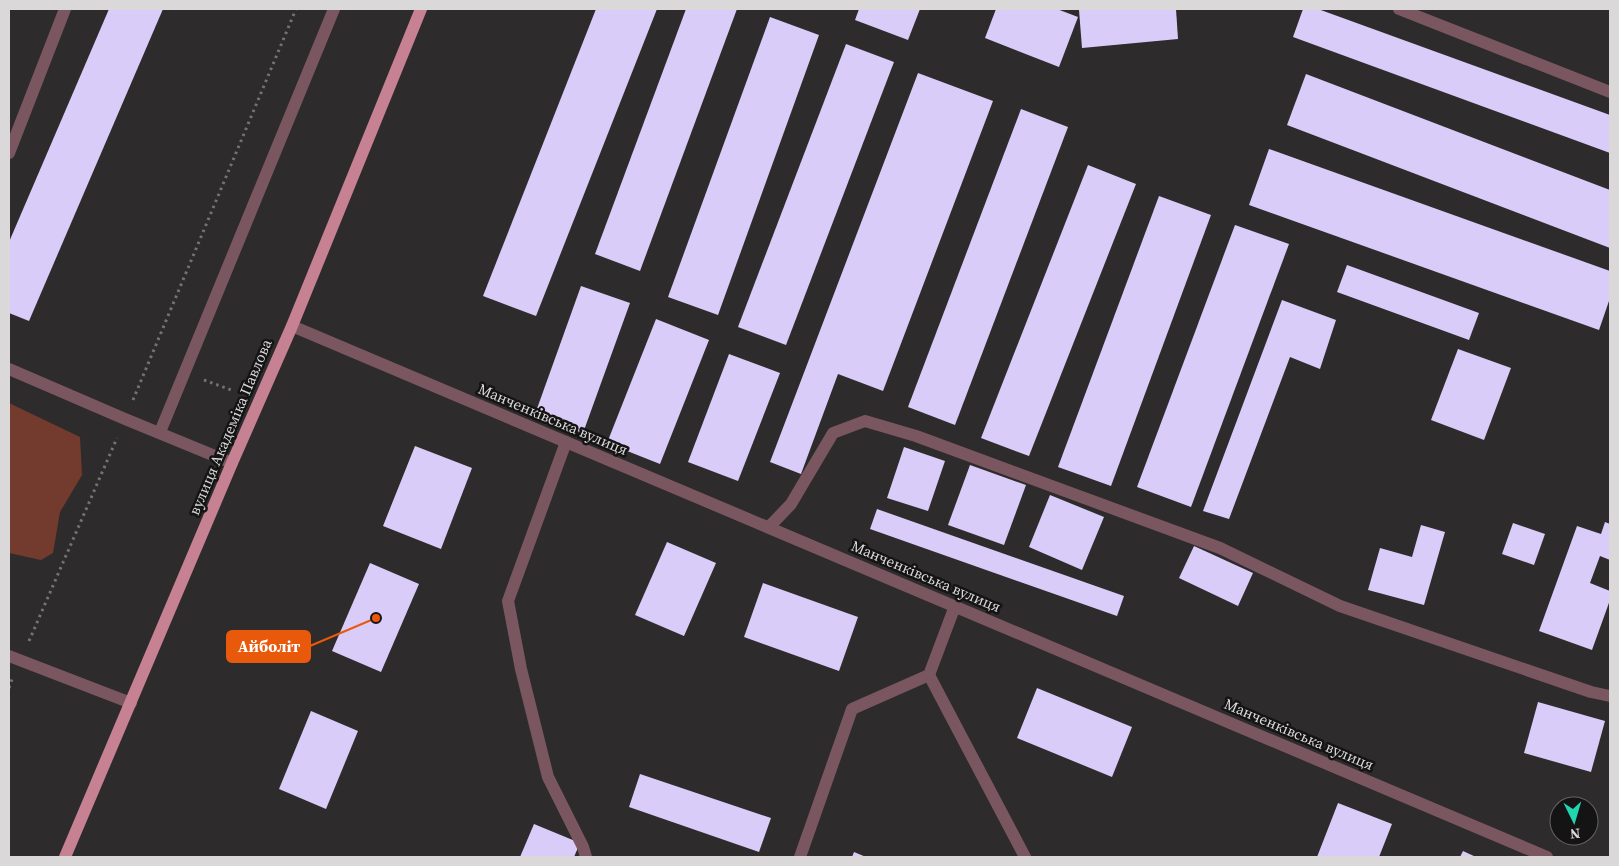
<svg xmlns="http://www.w3.org/2000/svg" width="1619" height="866" font-family="'Source Serif 4',serif">
  <rect width="100%" height="100%" fill="#2e2b2d"/>
  <polygon fill="#733b2d" points="9,403 80,437 82,475 60,512 53,553 41,560 9,553"/>
  <g fill="#daccf8">
    <polygon points="109,9 163,9 29,321 9,313 9,242"/>
    <polygon points="596,9 657,9 536,316 483,296"/>
    <polygon points="686,9 737,9 640,271 595,254"/>
    <polygon points="859,9 920,9 908,40 855,20"/>
    <polygon points="996,9 1057,9 1078,17 1059,67 985,38"/>
    <polygon points="1089,9 1176,9 1178,39 1082,48 1079,10"/>
    <polygon points="1303,9 1318,9 1610,115 1610,153 1293,37"/>
    <polygon points="770,17 819,35 718,315 668,297"/>
    <polygon points="846,44 894,62 786,345 738,327"/>
    <polygon points="918,73 993,101 883,391 838,374 801,474 770,462"/>
    <polygon points="1306,74 1610,190 1610,248 1287,125"/>
    <polygon points="1021,109 1068,127 955,425 908,407"/>
    <polygon points="1269,149 1610,271 1610,298 1599,330 1249,205"/>
    <polygon points="1088,165 1136,184 1029,456 981,438"/>
    <polygon points="1159,196 1211,215 1111,486 1058,467"/>
    <polygon points="1235,225 1289,244 1191,507 1137,487"/>
    <polygon points="1347,265 1479,313 1469,340 1337,292"/>
    <polygon points="581,286 630,303 583,433 534,417"/>
    <polygon points="1282,300 1336,320 1320,369 1290,357 1229,519 1203,511"/>
    <polygon points="656,319 709,340 660,464 607,443"/>
    <polygon points="1458,349 1511,368 1484,440 1431,420"/>
    <polygon points="729,354 780,373 738,481 688,462"/>
    <polygon points="415,446 472,468 441,549 383,526"/>
    <polygon points="904,447 945,461 928,511 887,498"/>
    <polygon points="970,465 1026,485 1004,545 948,525"/>
    <polygon points="1050,495 1104,517 1082,570 1029,547"/>
    <polygon points="877,509 1124,596 1117,616 870,529"/>
    <polygon points="1605,522 1610,524 1610,560 1600,556 1590,583 1610,591 1610,600 1592,650 1539,631 1577,526 1601,534"/>
    <polygon points="1513,523 1545,534 1534,565 1502,554"/>
    <polygon points="1421,525 1445,532 1424,605 1368,590 1380,548 1412,557"/>
    <polygon points="667,542 716,563 684,636 635,615"/>
    <polygon points="1194,546 1253,573 1238,606 1179,578"/>
    <polygon points="370,563 419,584 381,672 332,651"/>
    <polygon points="763,583 858,617 839,671 744,637"/>
    <polygon points="1037,688 1132,727 1112,777 1017,738"/>
    <polygon points="1538,702 1605,721 1591,772 1524,753"/>
    <polygon points="311,711 358,731 326,809 279,789"/>
    <polygon points="640,774 771,818 759,852 629,807"/>
    <polygon points="1338,803 1392,824 1379,857 1317,857"/>
    <polygon points="534,824 580,843 574,857 520,857"/>
    <polygon points="1463,851 1476,857 1460,857"/>
    <polygon points="854,852 866,857 852,857"/>
  </g>
  <g fill="none" stroke-linecap="round" stroke-linejoin="round">
    <g stroke="#757274" stroke-width="3" stroke-dasharray="2.5 4" stroke-linecap="butt">
      <polyline points="204,380 234,391"/>
      <polyline points="133,400 296,9"/>
      <polyline points="29,641 117,438"/>
      <polyline points="9,688 12,679"/>
    </g>
    <g stroke="#7a5760" stroke-width="12">
      <polyline points="1399,9 1610,92"/>
      <polyline points="9,153 65,9"/>
      <polyline points="292,326 1547,857"/>
      <polyline points="9,369 125,419 232,463"/>
      <polyline points="160,432 334,9"/>
      <polyline points="566,442 508,601 521,669 548,777 583,847 586,857"/>
      <polyline points="769,527 791,504 833,433 865,421 916,436 1220,548 1340,606 1591,692 1610,696"/>
      <polyline points="9,656 131,703"/>
      <polyline points="929,675 1025,857"/>
      <polyline points="800,857 852,709 929,675 955,606"/>
    </g>
    <polyline stroke="#c68192" stroke-width="12" points="65,857 232,463 292,326 421,9"/>
  </g>
  <g text-anchor="middle" dominant-baseline="central" stroke-width="5" stroke-linejoin="round" paint-order="stroke">
    <g font-size="15" fill="#dad8d9" stroke="#151415">
      <text transform="translate(553 419) rotate(23)">Манченківська вулиця</text>
      <text transform="translate(230 427) rotate(-67)">вулиця Академіка Павлова</text>
      <text transform="translate(926 576) rotate(23)">Манченківська вулиця</text>
      <text transform="translate(1299 734) rotate(23)">Манченківська вулиця</text>
    </g>
  </g>
  <path fill="none" stroke="#e8590c" stroke-width="2" d="M376 618L310 646"/>
  <circle fill="#e8590c" stroke="#151415" stroke-width="2" cx="376" cy="618" r="5"/>
  <rect fill="#e8590c" stroke="#e8590c" stroke-width="2" x="227" y="631" width="83" height="31" rx="5"/>
  <g font-size="16" text-anchor="middle" font-weight="bold" fill="#fff">
    <text x="269" y="652">Айболіт</text>
  </g>
  <rect width="1619" height="866" fill="none" stroke="#dad8d9" stroke-width="20"/>
  <g transform="translate(1574 821) rotate(175)"><circle r="24" fill="#151415" stroke="#646263"/>
  <path d="M0-4L9 19L0 12L-9 19Z" fill="#21d5b0"/>
  <text y="-8" font-size="14" font-weight="bold" text-anchor="middle" fill="#dad8d9">N</text>
  </g>
</svg>
